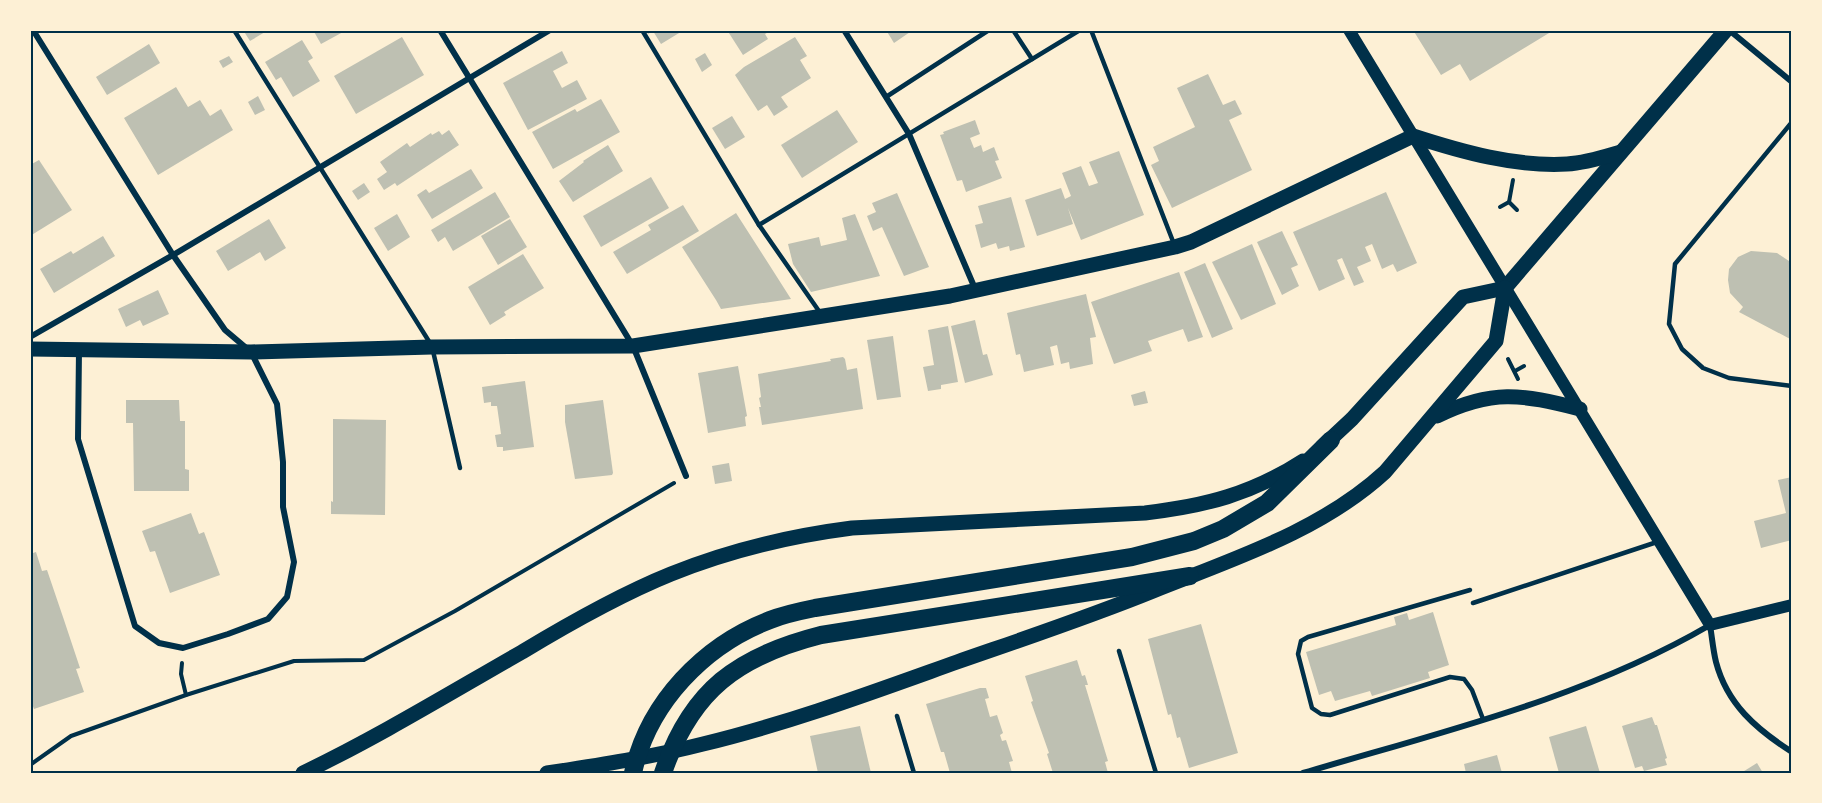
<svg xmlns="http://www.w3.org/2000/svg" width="1822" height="803" font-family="'Fira Sans Condensed',sans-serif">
  <rect width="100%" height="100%" fill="#fdf0d5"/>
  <g fill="#bec0b2">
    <polygon points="243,30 264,30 265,32 250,41"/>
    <polygon points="313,30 341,30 343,32 321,44"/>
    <polygon points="645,30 684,30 661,44 653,31 648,34"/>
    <polygon points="727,30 772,30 765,34 768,39 743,55"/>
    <polygon points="886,30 913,30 894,43"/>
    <polygon points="1413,30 1554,30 1470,81 1460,64 1441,75"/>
    <polygon points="402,37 424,75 356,114 334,76"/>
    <polygon points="795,37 807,56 800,60 811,78 781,97 788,107 774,116 767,105 758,111 735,75 744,67"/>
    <polygon points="302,40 313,58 308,61 320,81 293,97 281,77 276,80 265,62"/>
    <polygon points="149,44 160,63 107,95 96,77"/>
    <polygon points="562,51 568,63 553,71 562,88 577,80 587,99 528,130 503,83"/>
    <polygon points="705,53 712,65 702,72 695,59"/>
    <polygon points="229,56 233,62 223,68 219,61"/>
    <polygon points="1208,74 1223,105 1235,100 1242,114 1229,120 1252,170 1172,208 1151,165 1159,161 1153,147 1195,127 1177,88"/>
    <polygon points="176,87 188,107 200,100 210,116 221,109 233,130 158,175 124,118"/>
    <polygon points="258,96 265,110 255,115 248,102"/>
    <polygon points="601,99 620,132 553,169 532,132 575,109 577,112"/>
    <polygon points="837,110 858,142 802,178 781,145"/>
    <polygon points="732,116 745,137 725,149 712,128"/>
    <polygon points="975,120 980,134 970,138 974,148 981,145 983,152 994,147 999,160 995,161 1002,178 966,192 962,180 957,181 940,135 944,134 943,132"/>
    <polygon points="449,130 459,145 397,186 395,183 384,190 377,179 387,172 380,162 407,143 410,147 431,133 432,135 439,131 442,135"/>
    <polygon points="608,145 623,171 573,202 559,181 584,162 583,161"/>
    <polygon points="1119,151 1144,215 1081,240 1068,208 1073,224 1037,236 1025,200 1061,188 1065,199 1071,196 1062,173 1081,166 1089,186 1098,183 1089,162"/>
    <polygon points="39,160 72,210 30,236 30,165"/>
    <polygon points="471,169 483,188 432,219 417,195 426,189 429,193"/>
    <polygon points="651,177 669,208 601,247 583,216"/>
    <polygon points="364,183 370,192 358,200 352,191"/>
    <polygon points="495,192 510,217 453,251 445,237 438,242 431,230"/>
    <polygon points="1386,192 1417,263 1397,272 1393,264 1382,269 1372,244 1365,247 1371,261 1357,267 1364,282 1354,286 1342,258 1337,260 1345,279 1319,291 1293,232"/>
    <polygon points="897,193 929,267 904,276 882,227 873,231 867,216 876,212 872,203"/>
    <polygon points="1011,197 1025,247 1010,251 1009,246 998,249 996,243 981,248 975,225 983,223 978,206"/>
    <polygon points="683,205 699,231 627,274 613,252 651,230 648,225"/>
    <polygon points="736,213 770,266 791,299 721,309 716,300 682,247"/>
    <polygon points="397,214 410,237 388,251 374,228"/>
    <polygon points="855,214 880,276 811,292 793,264 788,244 819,237 821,246 847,240 842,218"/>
    <polygon points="269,219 286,248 265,261 260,252 228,271 216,251"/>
    <polygon points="510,219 527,247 498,265 481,236"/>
    <polygon points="1282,231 1298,265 1291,268 1299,286 1282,295 1257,242"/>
    <polygon points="103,236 115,256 54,293 40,269 71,251 73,254"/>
    <polygon points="1252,244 1276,304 1241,320 1212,262"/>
    <polygon points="1751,251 1777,253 1792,263 1792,340 1739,312 1743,307 1730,293 1728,280 1729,269 1738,257"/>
    <polygon points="523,254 544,288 504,312 506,315 490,325 468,287"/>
    <polygon points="1205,263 1233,329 1212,338 1184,272"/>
    <polygon points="1179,272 1203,337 1188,342 1183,329 1148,341 1152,351 1114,364 1091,302"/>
    <polygon points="158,290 169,314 143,326 140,320 126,327 118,309"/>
    <polygon points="1086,294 1096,337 1090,338 1093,364 1070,369 1069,362 1061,364 1057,345 1050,347 1054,365 1024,372 1020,354 1016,355 1007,313"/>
    <polygon points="975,320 983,355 987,354 993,375 965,383 951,326"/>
    <polygon points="948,326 958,382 941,385 941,389 928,391 923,367 934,365 928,330"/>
    <polygon points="893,336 901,397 877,400 867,340"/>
    <polygon points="843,357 845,359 847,370 857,368 863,409 762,425 759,407 761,407 759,398 761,397 758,374 831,361 830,359"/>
    <polygon points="738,366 747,416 745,417 746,426 708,433 698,373"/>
    <polygon points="525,381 534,447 503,451 503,447 497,447 495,435 501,434 497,406 491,406 491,402 484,403 482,387"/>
    <polygon points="1145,391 1148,403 1134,406 1131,395"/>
    <polygon points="126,400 179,400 180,421 185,421 185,469 189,470 189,491 134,491 133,423 126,423"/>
    <polygon points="603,400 613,473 612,475 575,479 565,422 565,405"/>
    <polygon points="333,419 386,420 385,515 331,514 331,501 333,502"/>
    <polygon points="729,463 732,481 715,484 712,466"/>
    <polygon points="1792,477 1792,540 1761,548 1754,521 1786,513 1778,480"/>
    <polygon points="191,513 199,534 204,532 220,575 170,593 155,551 150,552 142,531"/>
    <polygon points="36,552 42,571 47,570 64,620 80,668 76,669 84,692 34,709 30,698 30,684 32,683 30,677 30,554"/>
    <polygon points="1433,612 1449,665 1428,672 1430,678 1372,696 1370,691 1335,701 1331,691 1319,695 1306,652 1396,625 1394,617 1407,613 1409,620"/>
    <polygon points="1201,624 1238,753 1189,768 1180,737 1177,738 1171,714 1168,715 1148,639"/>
    <polygon points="1077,660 1082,676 1085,675 1088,685 1085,685 1108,761 1105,762 1108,773 1053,773 1047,754 1049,753 1031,702 1033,701 1025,676"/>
    <polygon points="980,688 986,688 989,698 985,699 990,717 997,715 1003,733 1000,735 1002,741 1006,740 1013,761 1009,762 1012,773 950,773 944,752 941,752 926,704"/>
    <polygon points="1652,717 1655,725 1657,725 1667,758 1665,759 1667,765 1644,771 1642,766 1635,768 1622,726"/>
    <polygon points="860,726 871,773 818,773 810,736"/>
    <polygon points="1586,726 1600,773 1559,773 1549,737"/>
    <polygon points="1497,755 1502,773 1466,773 1464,764"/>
    <polygon points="1757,763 1763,773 1741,773"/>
  </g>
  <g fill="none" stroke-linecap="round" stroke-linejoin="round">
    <g stroke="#003049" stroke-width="4">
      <polyline points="1509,202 1517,210"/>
      <polyline points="1500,207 1509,202 1513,180"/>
      <polyline points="1508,359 1518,379"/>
      <polyline points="1515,371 1524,366"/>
      <polyline points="182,663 181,674 186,695"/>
      <polyline points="30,765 71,736 186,695 294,661 364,660 455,611 674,483"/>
    </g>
    <g stroke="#003049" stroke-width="4.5">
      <polyline points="234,30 430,343"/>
      <polyline points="642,30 759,225 821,314"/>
      <polyline points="1013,30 1032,59"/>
      <polyline points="1091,30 1174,244"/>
      <polyline points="886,97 989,30"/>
      <polyline points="1792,122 1675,264 1669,324 1682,349 1703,368 1729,378 1792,386"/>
      <polyline points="759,225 1080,30"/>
      <polyline points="433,351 460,468"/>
      <polyline points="1470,590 1308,637 1301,641 1298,654 1312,708 1321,714 1330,715 1450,677 1464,679 1472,690 1483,719"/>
      <polyline points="1473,603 1657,542"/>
      <polyline points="1119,651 1156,773"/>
      <polyline points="897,716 914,773"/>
    </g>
    <g stroke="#003049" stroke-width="6">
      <polyline points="33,30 173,255 225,330 251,352 277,404 283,462 283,507 294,562 287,597 268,619 228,634 183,648 159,643 135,626 78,439 79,350"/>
      <polyline points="440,30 633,346 686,476"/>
      <polyline points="844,30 909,134 976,291"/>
      <polyline points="1729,30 1792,82"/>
      <polyline points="30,337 173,255 550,30"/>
      <path d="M1303,773C1441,732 1585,698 1710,625C1712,637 1713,650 1716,662C1727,704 1756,729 1792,752"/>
    </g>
    <polyline stroke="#003049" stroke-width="12" points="1349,30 1710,625 1792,605"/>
    <g stroke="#003049" stroke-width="15">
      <polyline points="1505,288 1726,30"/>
      <path d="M30,349L251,352L432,347L633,346L950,296L1175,247L1191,242L1413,136C1462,152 1516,167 1567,164C1586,163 1604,157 1621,152"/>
      <path d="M1437,416C1492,389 1521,394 1580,409"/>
      <polyline points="1322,447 1352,419 1463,297 1505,288"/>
      <path d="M303,773C378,737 450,693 522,652C570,623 619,595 671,574C730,550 790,536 852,528L1145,513C1205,506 1252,494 1303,461"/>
      <path d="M547,773C600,765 652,757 703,744C790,723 873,692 957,662C1023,639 1089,617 1153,591C1233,559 1321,531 1385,472L1496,341L1505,288"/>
    </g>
    <g stroke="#003049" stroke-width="18">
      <path d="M633,773C648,703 704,645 770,620C785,614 800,611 815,608L1132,557L1194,541L1223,529L1267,503L1331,440"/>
      <path d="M663,773C691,690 738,656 821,635L1190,576"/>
    </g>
    <polyline stroke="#657d81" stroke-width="4.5" points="1791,30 1792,31"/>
  </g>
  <rect width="1822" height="803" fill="none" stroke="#fdf0d5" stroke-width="63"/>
  <rect x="32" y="32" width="1758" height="740" fill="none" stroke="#003049" stroke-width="2"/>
</svg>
